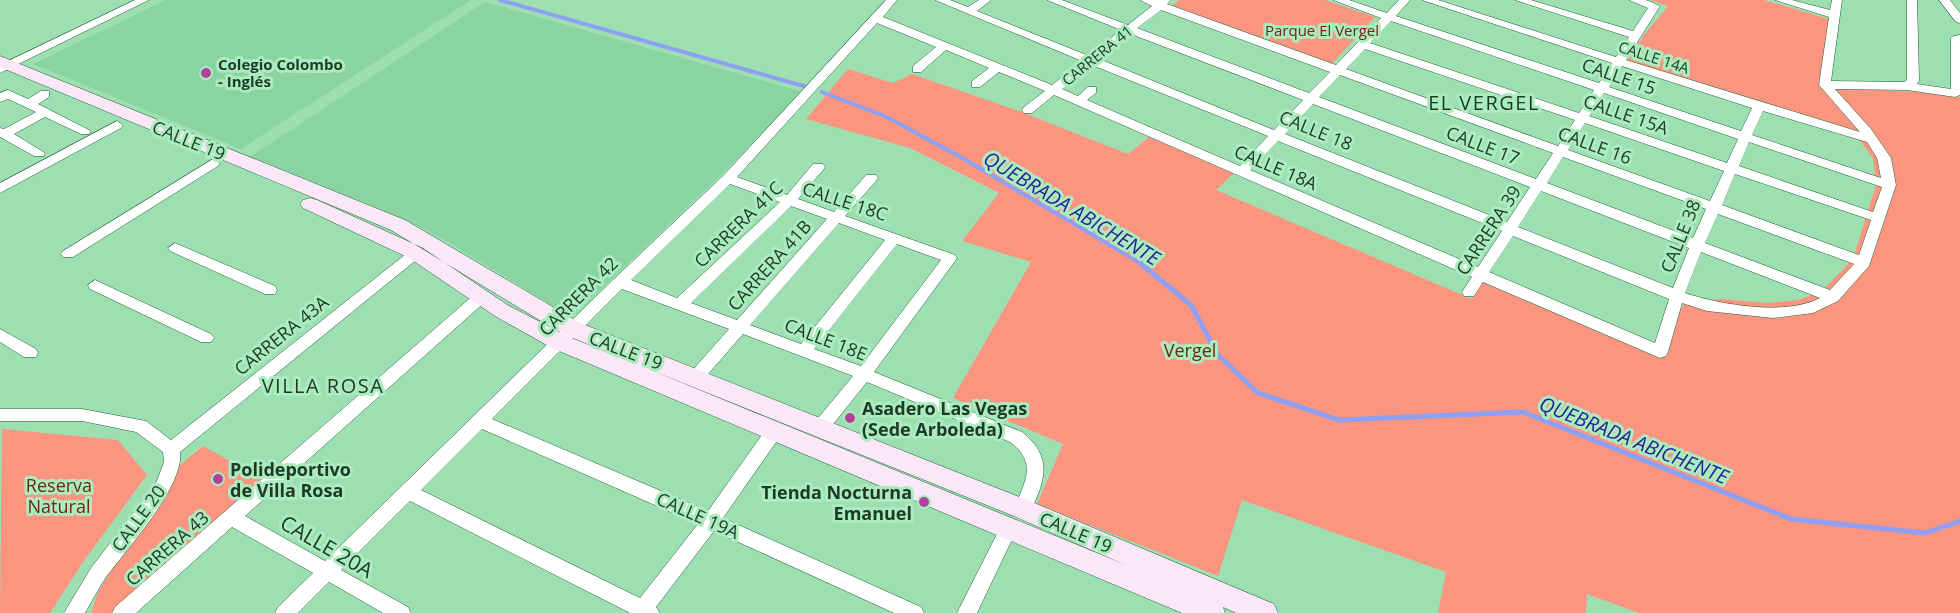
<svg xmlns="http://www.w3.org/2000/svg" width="1960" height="613" font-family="'Open Sans',sans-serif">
  <rect width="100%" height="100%" fill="#9ddfb1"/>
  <g fill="#8ad4a1">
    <polygon points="166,0 471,0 241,149 33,64"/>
    <polygon points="485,2 803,92 719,177 571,317 448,242 408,221 250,157"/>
  </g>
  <g fill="#fc957f">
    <polygon points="1179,0 1325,0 1375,17 1332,64 1172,6"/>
    <polygon points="1650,0 1764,0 1829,19 1819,87 1917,92 1960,97 1960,613 1639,613 1587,594 1586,613 1438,613 1446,572 1242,500 1218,576 1037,504 1063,444 953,398 1031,262 962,241 999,193 910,148 806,119 848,69 893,83 912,74 1019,111 1128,154 1149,137 1234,173 1216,190 1472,299 1484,279 1661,355 1684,303 1722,299 1767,303 1799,300 1822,291 1853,259 1876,185 1873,158 1854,133 1627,61 1644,35 1668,6"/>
    <polygon points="2,429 118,440 147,475 83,562 50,613 0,613"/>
    <polygon points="203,446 264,480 113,613 91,613 98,592 120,556 181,464"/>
  </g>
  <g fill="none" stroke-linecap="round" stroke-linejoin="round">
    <g stroke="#8ea0f3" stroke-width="4">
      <polyline points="500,0 807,87"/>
      <polyline points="822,92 887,117 964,159 1142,264"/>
    </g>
    <polyline stroke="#8ea0f3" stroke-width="5" points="1140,263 1191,305 1218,355 1258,393 1339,420 1523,412 1791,519 1925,533 1960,521"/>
    <defs>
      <g id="minor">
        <polygon points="135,0 149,0 0,73 0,65"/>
        <path d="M886,0H897L883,17L1052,85L1082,61L935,0H950L968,7L979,0H991L977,11L1089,56L1121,30L1047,0H1062L1128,25L1152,6L1140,0H1171L1167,4L1336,65L1381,18L1333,0H1349L1387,13L1399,0H1410L1396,16L1599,83L1612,63L1422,0H1438L1616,57L1629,37L1515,0H1531L1633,31L1648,8L1629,0H1646L1660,6L1626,60L1860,132L1819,85L1829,17L1775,0H1792L1830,10L1832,0H1842L1831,81L1904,82L1907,80V0H1917L1919,81L1917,84L1951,89V38L1953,36L1960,35V95L1955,97L1907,90L1835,89L1871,129L1891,158L1896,185L1869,266L1838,301L1813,313L1773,318L1707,311L1682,303L1668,352L1666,356L1660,358L1483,282L1474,296H1464L1462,292L1472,277L1054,95L1032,113H1024L1022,110L1024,107L1045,91L999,72L980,87H972V81L989,68L946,50L921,72H913V66L936,47L877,23L737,177L787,195L813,164H823L825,167L823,170L798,199L834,212L866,175H876L878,178L876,181L845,216L955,255L957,258L955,261L874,372L1022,432C1054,457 1045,482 1029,514L1023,517L1017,514L1014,509C1025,481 1038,463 1010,442L867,382L826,433L820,435L814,433L812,428L814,423L853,376L743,334L702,381H690L688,377L690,373L729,329L622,289L492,419L708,511L769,425L775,423L781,425L783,430L781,435L723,518L921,607L924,613H894L714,531L656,607L660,613H630L410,501L341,570L408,607L411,613H383L329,582L298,613H275L278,607L313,573L232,527L136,613H112L115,607L476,293H486L488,297L486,301L245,516L325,561L615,278L723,176ZM1161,10L1330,72L1309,93L1137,28ZM1391,21L1594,90L1579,113L1370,43ZM1131,34L1303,100L1274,130L1099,59ZM1365,49L1575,120L1558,146L1346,69ZM1092,65L1268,136L1240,166L1087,100L1096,93V87H1088L1078,96L1062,89ZM1622,66L1752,108L1741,131L1609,87ZM1340,75L1553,153L1536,179L1319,97ZM1604,93L1738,139L1727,163L1589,116ZM1313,104L1530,187L1507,222L1285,134ZM1763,111L1867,142L1877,158L1881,178L1752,135ZM1585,123L1724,171L1710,201L1568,150ZM1278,141L1502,231L1478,267L1250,170ZM1749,142L1882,187L1873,212L1739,166ZM1563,157L1706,209L1693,238L1547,183ZM1735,174L1871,220L1859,255L1722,205ZM730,184L780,202L677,298L631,280ZM1541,191L1689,248L1673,288L1518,227ZM791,206L827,219L737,320L691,303ZM1718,214L1854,264L1830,290L1705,243ZM839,223L885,240L801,344L750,325ZM1513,236L1669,299L1655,343L1489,272ZM897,244L941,260L861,366L814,349ZM1701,252L1820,298C1786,316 1721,305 1685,293ZM482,429L698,524L640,598L421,490Z"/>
        <polygon points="1939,0 1950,0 1960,13 1960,23 1956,22"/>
        <polygon points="8,90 28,99 41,91 49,91 49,97 38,104 91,131 89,134 81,134 45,117 14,134 45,153 44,156 34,156 0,137 0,128 4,129 36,112 8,99 0,102 0,93"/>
        <polygon points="117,121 123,125 121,128 0,193 0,183"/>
        <polygon points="213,159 220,163 218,166 73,257 63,257 61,254 63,251"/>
        <polygon points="175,243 275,286 277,290 275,294 265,294 170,251 168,248"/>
        <path d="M416,248L423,253L421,256L180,452C185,485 127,549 106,577C98,589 92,601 85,613H64L91,568L156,483L164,462L163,452L136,432L82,421H0V409H82L146,421L171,440L411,250Z"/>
        <polygon points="95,280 211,334 214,338 211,342 201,342 90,289 88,285"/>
        <polygon points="0,329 36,349 38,353 36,357 24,357 0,342"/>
        <polygon points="1009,519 1015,522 1018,527 977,613 957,613 1003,522"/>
      </g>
      <polygon id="secondary" points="0,56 405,220 580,323 1032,502 1274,604 1278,613 1236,613 1223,607 1225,613 1182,613 552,348 495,316 409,258 303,208 300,204 303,200 310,198 317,200 423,248 509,306 568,336 1126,565 1014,516 564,335 391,230 0,67"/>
    </defs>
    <use href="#minor" stroke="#1c5f37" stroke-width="1"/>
    <use href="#secondary" stroke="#1c5f37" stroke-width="1"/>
    <use href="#minor" fill="#fff" fill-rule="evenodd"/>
    <use href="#secondary" fill="#fce7f8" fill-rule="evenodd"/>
  </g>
  <g fill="#af419f" stroke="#aaecbd" stroke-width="2">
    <circle cx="206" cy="73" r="6"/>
    <circle cx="850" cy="418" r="6"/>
    <circle cx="218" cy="479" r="6"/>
    <circle cx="924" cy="502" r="6"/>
  </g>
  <g text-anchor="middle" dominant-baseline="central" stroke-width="6" stroke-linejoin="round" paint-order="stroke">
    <g font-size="15" fill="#6f2414" stroke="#aaecbd">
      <text x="1322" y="30">Parque El Vergel</text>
    </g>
    <g font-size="15" fill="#1e3927" stroke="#aaecbd">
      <text transform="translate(1097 55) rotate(-39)">CARRERA 41</text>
      <text transform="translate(1654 57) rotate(18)">CALLE 14A</text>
    </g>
    <g font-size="15" font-weight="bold" fill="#1e3927" stroke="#aaecbd" text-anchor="start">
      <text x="218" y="64">Colegio Colombo<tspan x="218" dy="17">- Inglés</tspan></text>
    </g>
    <g font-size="18" fill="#1e3927" stroke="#aaecbd">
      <text transform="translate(1619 76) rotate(19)">CALLE 15</text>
      <text transform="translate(1626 114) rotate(19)">CALLE 15A</text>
      <text transform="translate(1316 130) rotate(22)">CALLE 18</text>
      <text transform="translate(189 140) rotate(22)">CALLE 19</text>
      <text transform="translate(1483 145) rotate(21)">CALLE 17</text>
      <text transform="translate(1595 145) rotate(20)">CALLE 16</text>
      <text transform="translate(1276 167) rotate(23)">CALLE 18A</text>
      <text transform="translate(845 201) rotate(18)">CALLE 18C</text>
      <text transform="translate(738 224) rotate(-44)">CARRERA 41C</text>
      <text transform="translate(1488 230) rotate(-57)">CARRERA 39</text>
      <text transform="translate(1680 236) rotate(-68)">CALLE 38</text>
      <text transform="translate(769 265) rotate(-48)">CARRERA 41B</text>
      <text transform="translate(578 296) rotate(-45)">CARRERA 42</text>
      <text transform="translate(281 335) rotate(-39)">CARRERA 43A</text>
      <text transform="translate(826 339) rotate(21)">CALLE 18E</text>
      <text transform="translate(626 350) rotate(21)">CALLE 19</text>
      <text transform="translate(698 515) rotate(24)">CALLE 19A</text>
      <text transform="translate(138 518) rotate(-54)">CALLE 20</text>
      <text transform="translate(1076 532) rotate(23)">CALLE 19</text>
      <text transform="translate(167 548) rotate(-41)">CARRERA 43</text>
    </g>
    <g font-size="18" fill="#6f2414" stroke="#aaecbd">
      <text x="1190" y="350">Vergel</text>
      <text x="59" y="485">Reserva<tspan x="59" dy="21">Natural</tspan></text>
    </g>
    <g font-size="18" font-weight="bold" fill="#1e3927" stroke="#aaecbd" text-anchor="start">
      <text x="862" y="408">Asadero Las Vegas<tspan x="862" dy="21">(Sede Arboleda)</tspan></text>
      <text x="230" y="469">Polideportivo<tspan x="230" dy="21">de Villa Rosa</tspan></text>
      <text x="912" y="492" text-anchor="end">Tienda Nocturna<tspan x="912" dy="21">Emanuel</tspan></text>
    </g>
    <g font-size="20" letter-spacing="1.5" fill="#1e3927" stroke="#aaecbd">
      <text x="1484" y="102">EL VERGEL</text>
      <text x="323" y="385">VILLA ROSA</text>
    </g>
    <g font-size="20" font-style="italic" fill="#251f96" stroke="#aaecbd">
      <text transform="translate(1072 208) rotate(31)">QUEBRADA ABICHENTE</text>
      <text transform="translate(1634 440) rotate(22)">QUEBRADA ABICHENTE</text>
    </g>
    <g font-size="21" fill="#1e3927" stroke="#aaecbd">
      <text transform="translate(327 546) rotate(30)">CALLE 20A</text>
    </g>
  </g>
</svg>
